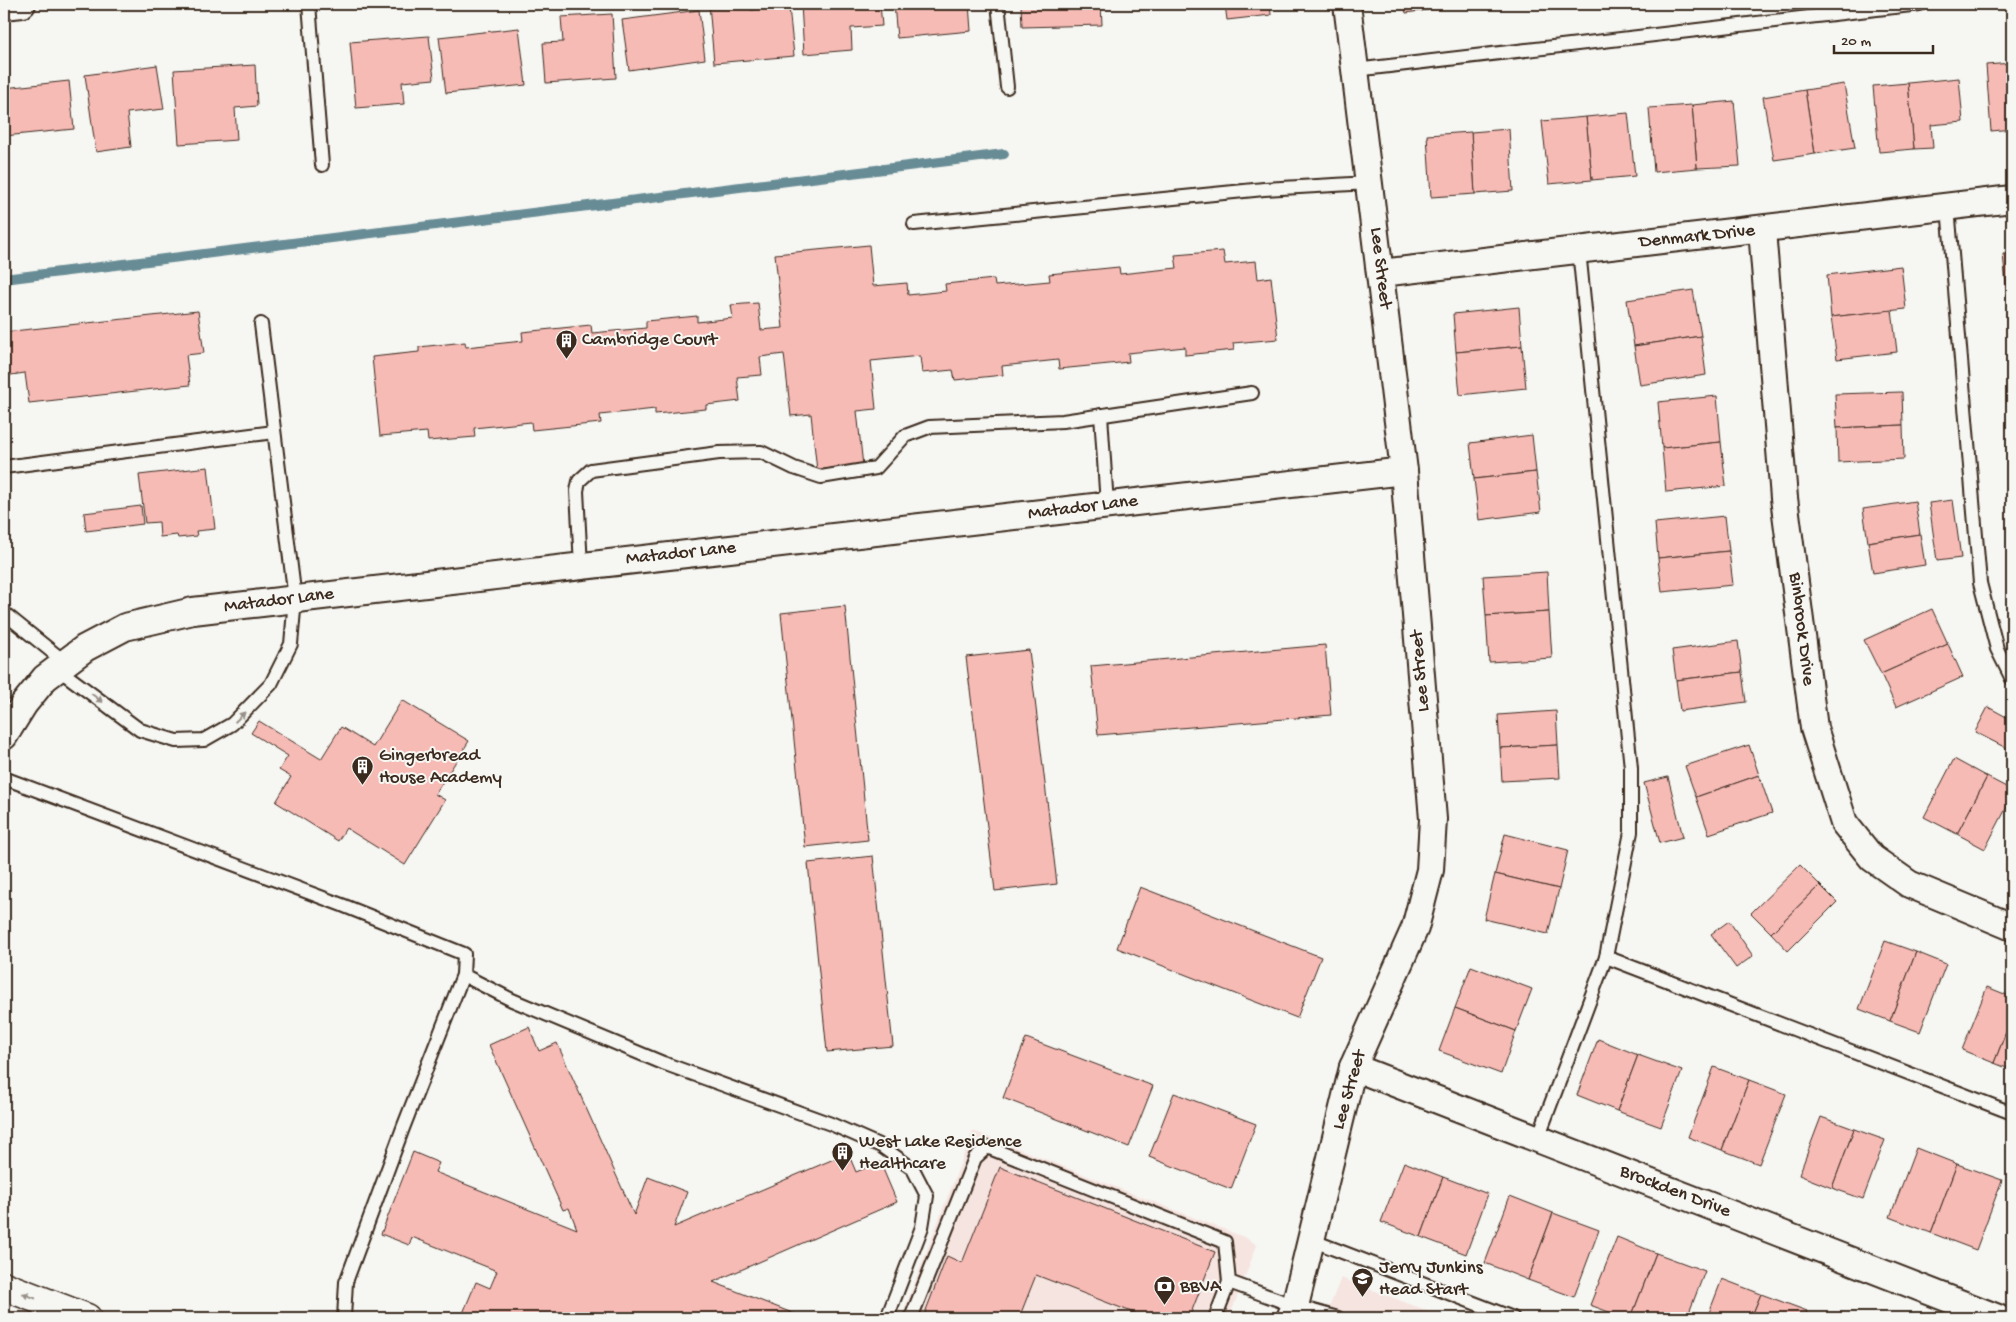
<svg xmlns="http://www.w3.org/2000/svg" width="2016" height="1322" font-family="'Gochi Hand',sans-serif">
  <rect width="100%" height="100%" fill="#f6f6f2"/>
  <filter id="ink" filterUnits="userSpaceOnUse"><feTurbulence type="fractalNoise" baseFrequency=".02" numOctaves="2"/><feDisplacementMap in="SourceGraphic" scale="10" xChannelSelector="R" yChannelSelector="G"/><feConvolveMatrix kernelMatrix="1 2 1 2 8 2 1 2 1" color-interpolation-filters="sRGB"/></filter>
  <g filter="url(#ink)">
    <g fill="#f6e4e0">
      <polygon points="973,1131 1246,1238 1257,1245 1229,1318 901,1318"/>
      <polygon points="1341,1278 1446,1318 1325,1318"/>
    </g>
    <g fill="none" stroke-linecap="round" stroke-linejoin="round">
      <polyline stroke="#678c95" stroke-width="10" points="4,279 1004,154"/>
    </g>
    <g fill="#f7bbb6" stroke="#3b2a1e">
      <polygon points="709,4 750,4 751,10 789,7 794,56 714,63"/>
      <polygon points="801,4 880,4 882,26 851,28 852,50 804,54"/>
      <polygon points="894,4 969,4 971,31 897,38"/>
      <polygon points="1021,4 1101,4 1102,25 1022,27"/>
      <polygon points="1225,4 1270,4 1271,15 1227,20"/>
      <polygon points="1404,4 1441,4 1442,8 1406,13"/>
      <polygon points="699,10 705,59 629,70 622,20"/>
      <polygon points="612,14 616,78 546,83 543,43 563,42 561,17"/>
      <polygon points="519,28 526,85 446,93 439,37"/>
      <polygon points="429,36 434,79 402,82 404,104 356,108 350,42"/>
      <polygon points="2012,63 2012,129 1991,131 1986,65"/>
      <polygon points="157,65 164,109 127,113 131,147 96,152 85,75"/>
      <polygon points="255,65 257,106 235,108 237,140 179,144 174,70"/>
      <polygon points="1959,78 1963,122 1931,125 1933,148 1914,149 1908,83"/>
      <polygon points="69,81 74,129 4,136 4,88"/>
      <polygon points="1908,83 1914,149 1879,152 1873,86"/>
      <polygon points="1844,84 1855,148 1815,154 1805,90"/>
      <polygon points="1805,90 1815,154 1774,160 1763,97"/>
      <polygon points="1734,101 1740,166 1697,168 1692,105"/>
      <polygon points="1692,105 1697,168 1654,172 1649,108"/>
      <polygon points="1628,113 1635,176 1592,180 1586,117"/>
      <polygon points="1586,117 1592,180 1549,184 1542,121"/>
      <polygon points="1509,129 1513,191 1475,194 1471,132"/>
      <polygon points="1471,132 1475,194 1431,197 1427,135"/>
      <polygon points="869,245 873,286 907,283 908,295 946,291 945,284 994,279 995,286 1050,281 1049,274 1119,267 1120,274 1177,268 1175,255 1223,251 1225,264 1256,261 1258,279 1271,277 1278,339 1233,343 1234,350 1185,355 1185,347 1128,353 1129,362 1059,369 1058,360 1002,366 1003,375 955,380 953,370 922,373 920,356 871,361 876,409 857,411 863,466 817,471 811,414 791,416 784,354 760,357 762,375 737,377 740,401 706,405 706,409 655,414 655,409 600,415 601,423 532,430 531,422 474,428 475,437 428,441 427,432 380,436 372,357 419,352 419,347 465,342 466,347 523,341 522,332 591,325 592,333 646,328 646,321 697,316 697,322 733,318 731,305 758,303 761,330 783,328 775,254"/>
      <polygon points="2012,253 2012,295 2007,295 2003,254"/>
      <polygon points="1901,266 1906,309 1831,317 1827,275"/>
      <polygon points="1693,290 1701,336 1634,346 1627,300"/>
      <polygon points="2007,295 2012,295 2012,341 2011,341"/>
      <polygon points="1519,307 1522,346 1456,352 1453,314"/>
      <polygon points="1892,310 1897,352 1837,359 1831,317"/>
      <polygon points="198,311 204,353 186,355 190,385 29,403 25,373 4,376 4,332"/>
      <polygon points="1701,336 1706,375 1640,385 1634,346"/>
      <polygon points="1522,346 1526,388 1460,395 1456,352"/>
      <polygon points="1902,392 1903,425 1837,428 1835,394"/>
      <polygon points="1717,396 1721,442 1662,448 1658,402"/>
      <polygon points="1903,425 1904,459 1838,462 1837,428"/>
      <polygon points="1532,435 1536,472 1474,479 1470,443"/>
      <polygon points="1721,442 1726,486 1666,492 1662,448"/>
      <polygon points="208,467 215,529 196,531 197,536 178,538 177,535 160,537 159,522 145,523 139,475"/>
      <polygon points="1536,472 1541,512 1479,520 1474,479"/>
      <polygon points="1953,500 1961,558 1937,561 1929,503"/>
      <polygon points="1915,501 1920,534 1868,542 1863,509"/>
      <polygon points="141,506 143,524 86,531 84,513"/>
      <polygon points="1725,516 1729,551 1658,558 1655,523"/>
      <polygon points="1920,534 1925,565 1873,573 1868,542"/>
      <polygon points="1729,551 1733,585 1662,592 1658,558"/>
      <polygon points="1547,572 1549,612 1486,616 1483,576"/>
      <polygon points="845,606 868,840 805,847 781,613"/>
      <polygon points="1932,609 1948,644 1881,674 1864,640"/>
      <polygon points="1549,612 1552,658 1489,662 1486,616"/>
      <polygon points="1738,641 1742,672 1676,680 1672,650"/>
      <polygon points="1948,644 1963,677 1896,707 1881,674"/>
      <polygon points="1325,645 1331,715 1098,735 1091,666"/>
      <polygon points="1029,650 1057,884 995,891 966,657"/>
      <polygon points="1742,672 1746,702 1680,711 1676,680"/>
      <polygon points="402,700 469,741 435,794 445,800 405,865 346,828 338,841 276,802 291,777 279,770 288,756 251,733 259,721 321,759 341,727 373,747"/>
      <polygon points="1988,707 2012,720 2012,751 1975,732"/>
      <polygon points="1556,711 1558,745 1500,748 1498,715"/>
      <polygon points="1558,745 1560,778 1502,781 1500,748"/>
      <polygon points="1749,745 1759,775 1696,797 1685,766"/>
      <polygon points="1954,759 1987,777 1957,834 1924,817"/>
      <polygon points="1759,775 1772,813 1709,834 1696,797"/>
      <polygon points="1668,777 1683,837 1660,843 1644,783"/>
      <polygon points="1987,777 2012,790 2012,797 1985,849 1957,834"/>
      <polygon points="1505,834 1568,850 1559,889 1495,874"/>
      <polygon points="873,856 893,1046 827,1052 808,863"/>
      <polygon points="1800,865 1820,885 1771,933 1751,913"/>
      <polygon points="1495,874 1559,889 1548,934 1484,919"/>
      <polygon points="1820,885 1837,902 1788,951 1771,933"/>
      <polygon points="1140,887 1321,957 1297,1018 1117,948"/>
      <polygon points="1729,921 1753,956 1736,968 1711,934"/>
      <polygon points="1885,941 1916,952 1890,1021 1859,1009"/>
      <polygon points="1916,952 1946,964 1920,1032 1890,1021"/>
      <polygon points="1471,966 1532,989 1516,1031 1455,1008"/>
      <polygon points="1987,987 2012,997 2012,1017 1994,1063 1962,1050"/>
      <polygon points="1455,1008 1516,1031 1501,1074 1439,1051"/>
      <polygon points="2012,1017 2012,1070 1994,1063"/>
      <polygon points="529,1027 539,1051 557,1043 634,1215 648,1177 687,1192 674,1227 848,1153 856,1172 880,1162 897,1202 713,1282 805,1318 461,1318 476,1282 490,1288 497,1271 412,1237 409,1245 381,1234 413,1152 439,1163 435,1172 577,1229 569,1208 563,1210 489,1045"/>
      <polygon points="1026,1038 1153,1086 1129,1147 1003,1098"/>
      <polygon points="1598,1039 1638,1055 1617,1111 1577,1095"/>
      <polygon points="1638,1055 1682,1071 1661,1127 1617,1111"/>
      <polygon points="1714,1067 1749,1080 1722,1150 1688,1137"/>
      <polygon points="1749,1080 1786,1094 1759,1164 1722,1150"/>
      <polygon points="1174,1093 1256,1124 1231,1189 1149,1157"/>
      <polygon points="1821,1117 1854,1129 1832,1188 1799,1175"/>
      <polygon points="1854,1129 1885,1140 1863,1199 1832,1188"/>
      <polygon points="1916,1148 1957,1164 1931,1233 1890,1217"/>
      <polygon points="1404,1162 1443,1177 1421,1237 1381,1222"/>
      <polygon points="1957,1164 2002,1180 1976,1250 1931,1233"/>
      <polygon points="1000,1167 1215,1252 1189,1318 1147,1318 1036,1275 1019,1318 923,1318 947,1256 962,1263"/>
      <polygon points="1443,1177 1488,1194 1466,1254 1421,1237"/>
      <polygon points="1510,1196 1553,1213 1528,1280 1485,1263"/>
      <polygon points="1553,1213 1599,1230 1574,1297 1528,1280"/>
      <polygon points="1617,1237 1656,1253 1631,1318 1625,1318 1590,1305"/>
      <polygon points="1656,1253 1705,1271 1687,1318 1631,1318"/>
      <polygon points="1722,1279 1761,1294 1751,1318 1707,1318"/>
      <polygon points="1761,1294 1807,1311 1805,1318 1751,1318"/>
    </g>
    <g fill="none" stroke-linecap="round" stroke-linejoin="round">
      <defs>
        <g id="service">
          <polyline points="309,4 322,165"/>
          <polyline points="998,4 1007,87"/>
          <polyline points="1355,70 1920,4"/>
          <polyline points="1948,207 1980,583 1997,649 2012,679"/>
          <polyline points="914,224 1264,189 1369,183"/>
          <polyline points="1101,415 1107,505"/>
          <polyline points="4,467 274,432"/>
          <polyline points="581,566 577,491 579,481 591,470 719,453 761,452 794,468 821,477 876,468 905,436 929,427 1063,421 1252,393"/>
          <polyline points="4,613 66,663"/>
          <polyline points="58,669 140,730 176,741 204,740 232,724 271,684 291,644 295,599 261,324"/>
          <polyline points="4,778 342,905 464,954 463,975 403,1128 346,1282 344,1318"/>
          <polyline points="1606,957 2012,1113"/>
          <polyline points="463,975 512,1000 663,1063 831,1124 881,1146 913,1169 927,1196 922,1227 887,1318"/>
          <polyline points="1538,1138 1606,957 1631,832 1631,768 1579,250"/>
          <polyline points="1311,1240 1513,1318"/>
          <polyline points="911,1318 975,1158 987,1147 1225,1242 1229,1282 1295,1306 1338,1318"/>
          <polyline points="1215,1318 1229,1282"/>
        </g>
        <g id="minor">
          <polyline points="4,6 22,4"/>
          <polyline points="1762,230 1784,498 1814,728 1844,823 1872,858 1909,884 2012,927"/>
          <polyline points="1381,273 2012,199"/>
          <polyline points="4,736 24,704 45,678 85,648 125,627 193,611 1404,471"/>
          <polyline points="1353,1067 1998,1318"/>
          <polyline points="1290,1318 1295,1306 1353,1067 1415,928 1430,870 1433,819 1404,471 1347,4"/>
        </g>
        <polyline id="secondary" points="4,1286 87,1318"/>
      </defs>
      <use href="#service" stroke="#3b2a1e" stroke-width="16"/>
      <use href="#minor" stroke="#3b2a1e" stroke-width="30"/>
      <use href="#secondary" stroke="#3b2a1e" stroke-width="31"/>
      <use href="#service" stroke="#f6f6f2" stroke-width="12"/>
      <use href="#minor" stroke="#f6f6f2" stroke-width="26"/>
      <use href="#secondary" stroke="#f6f6f2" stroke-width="28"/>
    </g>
    <defs><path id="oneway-solid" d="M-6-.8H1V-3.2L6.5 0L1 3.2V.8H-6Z" transform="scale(1.25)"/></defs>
    <g fill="#989088">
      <use href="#oneway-solid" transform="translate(97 698) rotate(37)"/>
      <use href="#oneway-solid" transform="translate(240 717) rotate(-44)"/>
      <use href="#oneway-solid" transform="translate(29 1296) rotate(-159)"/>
    </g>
  </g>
  <defs>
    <symbol id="building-pin" viewBox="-11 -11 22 30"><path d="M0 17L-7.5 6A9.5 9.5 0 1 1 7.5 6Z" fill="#3b2a1e" stroke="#f6f6f2"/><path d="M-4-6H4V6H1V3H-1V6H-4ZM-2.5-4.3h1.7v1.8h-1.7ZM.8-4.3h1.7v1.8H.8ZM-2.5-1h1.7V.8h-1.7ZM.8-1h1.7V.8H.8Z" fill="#fff"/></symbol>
    <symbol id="school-pin" viewBox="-11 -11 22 30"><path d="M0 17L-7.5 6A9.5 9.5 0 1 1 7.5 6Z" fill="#3b2a1e" stroke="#f6f6f2"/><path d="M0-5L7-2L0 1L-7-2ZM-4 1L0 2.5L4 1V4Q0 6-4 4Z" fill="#fff"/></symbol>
    <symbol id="bank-pin" viewBox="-11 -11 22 30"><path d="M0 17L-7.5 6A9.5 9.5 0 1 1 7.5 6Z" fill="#3b2a1e" stroke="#f6f6f2"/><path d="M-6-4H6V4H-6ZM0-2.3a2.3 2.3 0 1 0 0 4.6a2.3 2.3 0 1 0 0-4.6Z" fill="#fff"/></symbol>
  </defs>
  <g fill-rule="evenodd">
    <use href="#building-pin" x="554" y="328" width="25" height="34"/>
    <use href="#building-pin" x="350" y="754" width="25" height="34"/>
    <use href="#building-pin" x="830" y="1140" width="25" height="34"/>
    <use href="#school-pin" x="1350" y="1266" width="25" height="34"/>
    <use href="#bank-pin" x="1152" y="1274" width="25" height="34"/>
  </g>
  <g text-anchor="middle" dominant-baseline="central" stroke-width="4" stroke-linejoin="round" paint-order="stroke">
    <g font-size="19" fill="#3b2a1e" stroke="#f6f6f2">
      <text transform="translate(1697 237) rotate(-6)">Denmark Drive</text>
      <text transform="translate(1380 268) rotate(83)">Lee Street</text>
      <text transform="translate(1083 508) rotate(-7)">Matador Lane</text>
      <text transform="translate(681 554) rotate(-6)">Matador Lane</text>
      <text transform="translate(279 601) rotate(-7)">Matador Lane</text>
      <text transform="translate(1801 629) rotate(83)">Binbrook Drive</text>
      <text transform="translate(1421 671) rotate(-95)">Lee Street</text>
      <text transform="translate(1350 1090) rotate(-74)">Lee Street</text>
      <text transform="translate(1675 1192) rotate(21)">Brockden Drive</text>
    </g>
    <g font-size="19" fill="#3b2a1e" stroke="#f6f6f2" text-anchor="start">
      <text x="582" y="340">Cambridge Court</text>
      <text x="379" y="756">Gingerbread<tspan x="379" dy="22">House Academy</tspan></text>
      <text x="859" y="1142">West Lake Residence<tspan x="859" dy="22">Healthcare</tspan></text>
      <text x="1379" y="1268">Jerry Junkins<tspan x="1379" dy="22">Head Start</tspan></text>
      <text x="1180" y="1287">BBVA</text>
    </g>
  </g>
  <rect width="2016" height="1322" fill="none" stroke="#f6f6f2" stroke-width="20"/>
  <rect x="10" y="10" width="1996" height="1302" fill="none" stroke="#3b2a1e" stroke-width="2" filter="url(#ink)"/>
  <path d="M1834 45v8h99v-8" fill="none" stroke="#3b2a1e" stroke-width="2.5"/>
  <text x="1841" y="45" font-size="15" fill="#3b2a1e" stroke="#f6f6f2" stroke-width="4" paint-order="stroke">20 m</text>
</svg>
